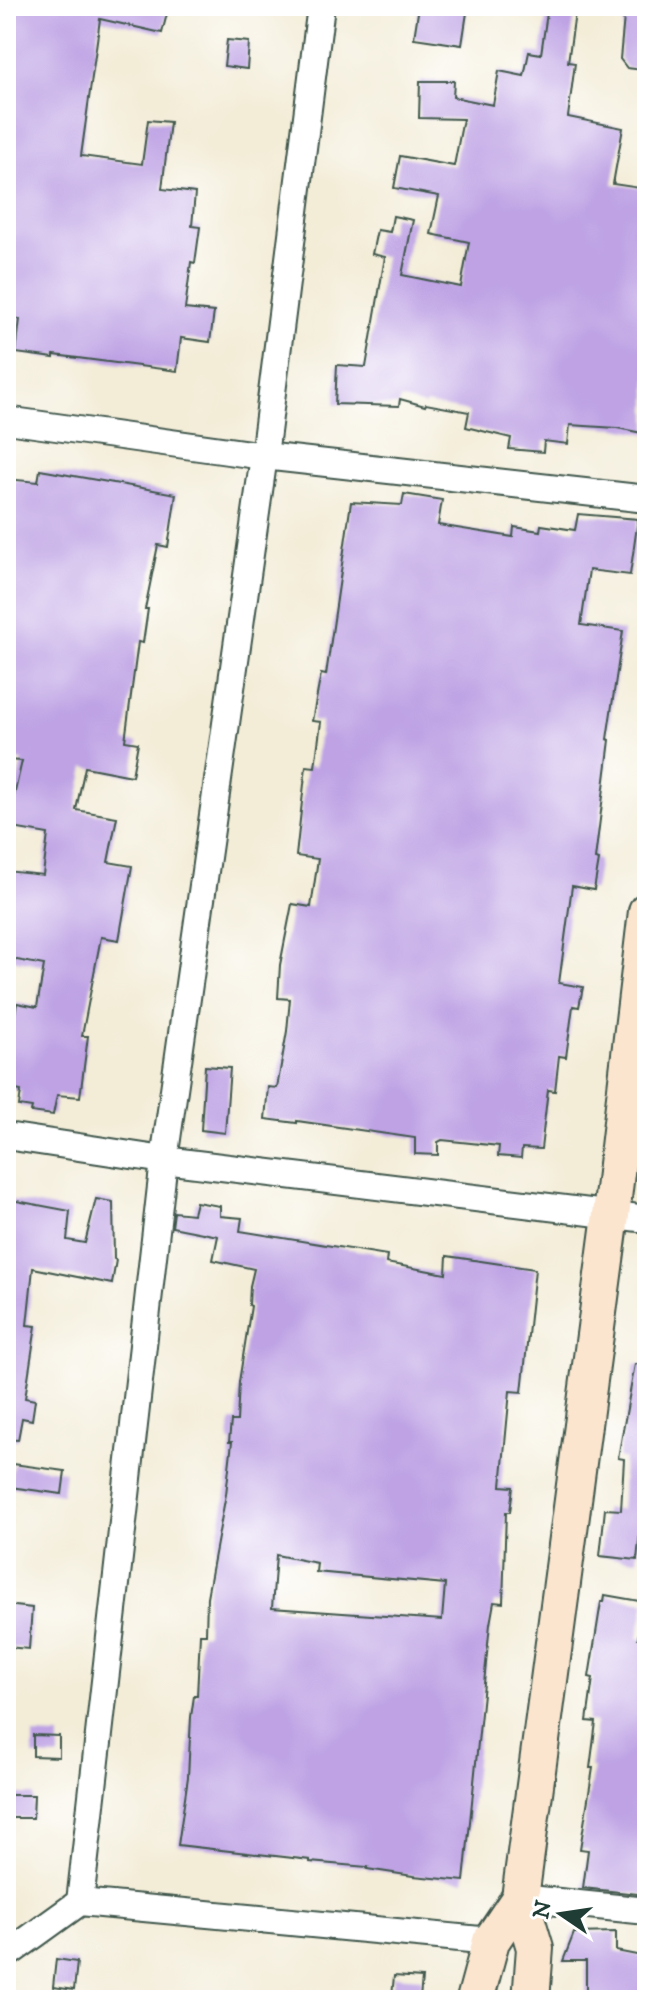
<svg xmlns="http://www.w3.org/2000/svg" width="653" height="2006" font-family="'IM FELL DW Pica',serif">
  <rect width="100%" height="100%" fill="#fff"/>
  <filter id="ink" filterUnits="userSpaceOnUse"><feTurbulence type="fractalNoise" baseFrequency=".0125" numOctaves="2"/><feDisplacementMap in="SourceGraphic" scale="16" xChannelSelector="R" yChannelSelector="G"/><feConvolveMatrix kernelMatrix="1 2 1 2 8 2 1 2 1" color-interpolation-filters="sRGB"/></filter>
  <filter id="wash" filterUnits="userSpaceOnUse"><feTurbulence type="fractalNoise" baseFrequency=".006" numOctaves="4" result="noise"/><feDisplacementMap in="SourceGraphic" scale="32" xChannelSelector="R" yChannelSelector="G"/><feGaussianBlur stdDeviation="1.8" result="paint"/><feColorMatrix in="noise" values="0 0 0 0 0 0 0 0 0 0 0 0 0 0 0 0 0 1.4 0 .05"/><feComposite in="paint" operator="in"/></filter>
  <g filter="url(#wash)">
    <rect width="100%" height="100%" fill="#f3ecd7"/>
    <g id="blocks">
      <g fill="#bea2e4" fill-rule="evenodd">
        <polygon points="6,6 169,6 162,33 100,19 81,156 142,164 148,120 170,122 162,189 195,193 192,226 200,227 195,263 191,262 185,309 214,312 210,342 181,338 177,371 54,355 54,358 16,353 20,319 6,317"/>
        <polygon points="419,6 468,6 462,45 414,38"/>
        <polygon points="548,6 576,6 568,62 575,63 568,117 623,128 613,184 647,189 647,434 617,428 570,425 568,444 544,441 543,452 509,449 511,438 466,427 469,412 426,404 425,406 400,399 399,406 335,404 337,365 366,367 385,257 372,254 377,230 390,232 393,216 413,220 402,275 461,287 469,242 431,234 439,196 394,188 400,156 454,166 463,119 419,118 420,81 454,81 453,97 493,105 499,71 524,76 529,52 541,54"/>
        <polygon points="625,6 647,6 643,70 627,68 620,59"/>
        <polygon points="227,40 249,42 247,69 224,66"/>
        <polygon points="40,470 176,494 168,547 158,545 145,609 148,609 143,643 138,642 125,741 138,743 132,776 85,767 76,810 117,817 108,862 132,866 119,940 101,937 82,1036 88,1036 80,1097 57,1095 53,1115 31,1112 32,1108 19,1106 21,1091 6,1088 6,1023 13,1024 17,1003 37,1007 44,965 6,958 11,924 6,923 6,871 43,875 48,834 7,827 22,761 6,760 6,479 38,482"/>
        <polygon points="404,494 442,500 438,525 513,537 514,527 540,531 541,525 575,530 578,514 638,519 630,575 589,570 581,625 623,631 607,739 610,740 595,859 599,860 594,890 572,886 559,983 583,987 579,1007 573,1006 566,1057 559,1056 555,1091 548,1090 541,1149 522,1148 521,1158 498,1156 499,1146 442,1140 438,1142 438,1155 415,1154 415,1138 297,1121 297,1123 265,1119 268,1087 277,1088 287,1031 290,999 278,998 280,965 292,904 311,907 318,859 296,856 306,766 315,767 321,722 312,721 321,674 326,675 351,502 402,505"/>
        <polygon points="205,1066 230,1068 225,1133 201,1130"/>
        <polygon points="6,1199 70,1211 67,1240 85,1243 96,1199 113,1202 114,1259 116,1260 112,1284 33,1268 27,1325 36,1326 25,1398 35,1400 32,1420 22,1418 18,1440 6,1439"/>
        <path d="M196,1202L220,1206V1216L242,1218L240,1231L387,1255L386,1263L446,1274L447,1256L535,1269L522,1392L510,1391L501,1486L513,1487L510,1512H506L503,1603L494,1602L490,1624L464,1881L413,1876L367,1869L368,1867L310,1862V1860L178,1845L188,1777L191,1717L194,1696H197L200,1634H206L207,1597L226,1494L232,1442H229L231,1421H237L239,1382L251,1306L249,1305L250,1286L254,1269L213,1260L218,1236L172,1227L174,1212L193,1214ZM276,1555L317,1563L316,1572L445,1584L442,1620L272,1608Z"/>
        <polygon points="635,1364 647,1365 647,1436 642,1471 647,1472 647,1531 640,1531 637,1560 600,1556 605,1509 621,1510 624,1459 618,1458"/>
        <polygon points="13,1464 65,1471 62,1494 10,1487"/>
        <polygon points="605,1595 645,1602 638,1638 647,1640 647,1707 643,1745 647,1745 643,1777 647,1777 647,1895 583,1888 588,1850 580,1849 593,1768 590,1768 596,1722 587,1721 593,1678 589,1677 601,1602 604,1602"/>
        <polygon points="6,1605 32,1608 29,1649 6,1647"/>
        <polygon points="33,1735 59,1736 59,1757 33,1756"/>
        <polygon points="9,1795 34,1795 33,1818 8,1818"/>
        <polygon points="616,1932 616,1951 647,1957 646,2000 586,2000 586,1961 563,1961 574,1933"/>
        <polygon points="56,1959 77,1962 74,1990 53,1987"/>
        <polygon points="394,1976 422,1978 420,1998 392,1996"/>
      </g>
    </g>
  </g>
  <g filter="url(#ink)">
    <use href="#blocks" fill-opacity="0" stroke="#3f574c" stroke-width="2"/>
    <g fill="none" stroke-linecap="round" stroke-linejoin="round">
      <defs>
        <g id="minor">
          <polyline points="6,420 264,456 647,499"/>
          <polyline points="6,1136 164,1160 647,1219"/>
          <polyline points="520,1898 647,1911"/>
          <polyline points="80,1902 164,1160 264,456 321,6"/>
          <polyline points="6,1952 12,1951 80,1902 491,1941"/>
        </g>
        <g id="secondary">
          <polyline points="475,2000 491,1941 520,1898"/>
          <polyline points="531,2000 535,1948 520,1898 611,1215 647,911"/>
        </g>
      </defs>
      <use href="#minor" stroke="#3f574c" stroke-width="30"/>
      <use href="#secondary" stroke="#3f574c" stroke-width="40"/>
      <use href="#minor" stroke="#fff" stroke-width="26"/>
      <use href="#secondary" stroke="#fbe5cf" stroke-width="36"/>
    </g>
  </g>
  <rect width="653" height="2006" fill="none" stroke="#fff" stroke-width="32"/>
  <g transform="translate(561 1914) rotate(283)" stroke="#ffffff" stroke-width="6" paint-order="stroke">
  <path d="M0-6L14 30L0 20L-14 30Z" fill="#1f3d34"/>
  <text y="-12" font-size="22" font-weight="bold" text-anchor="middle" fill="#1f3d34">N</text>
  </g>
</svg>
